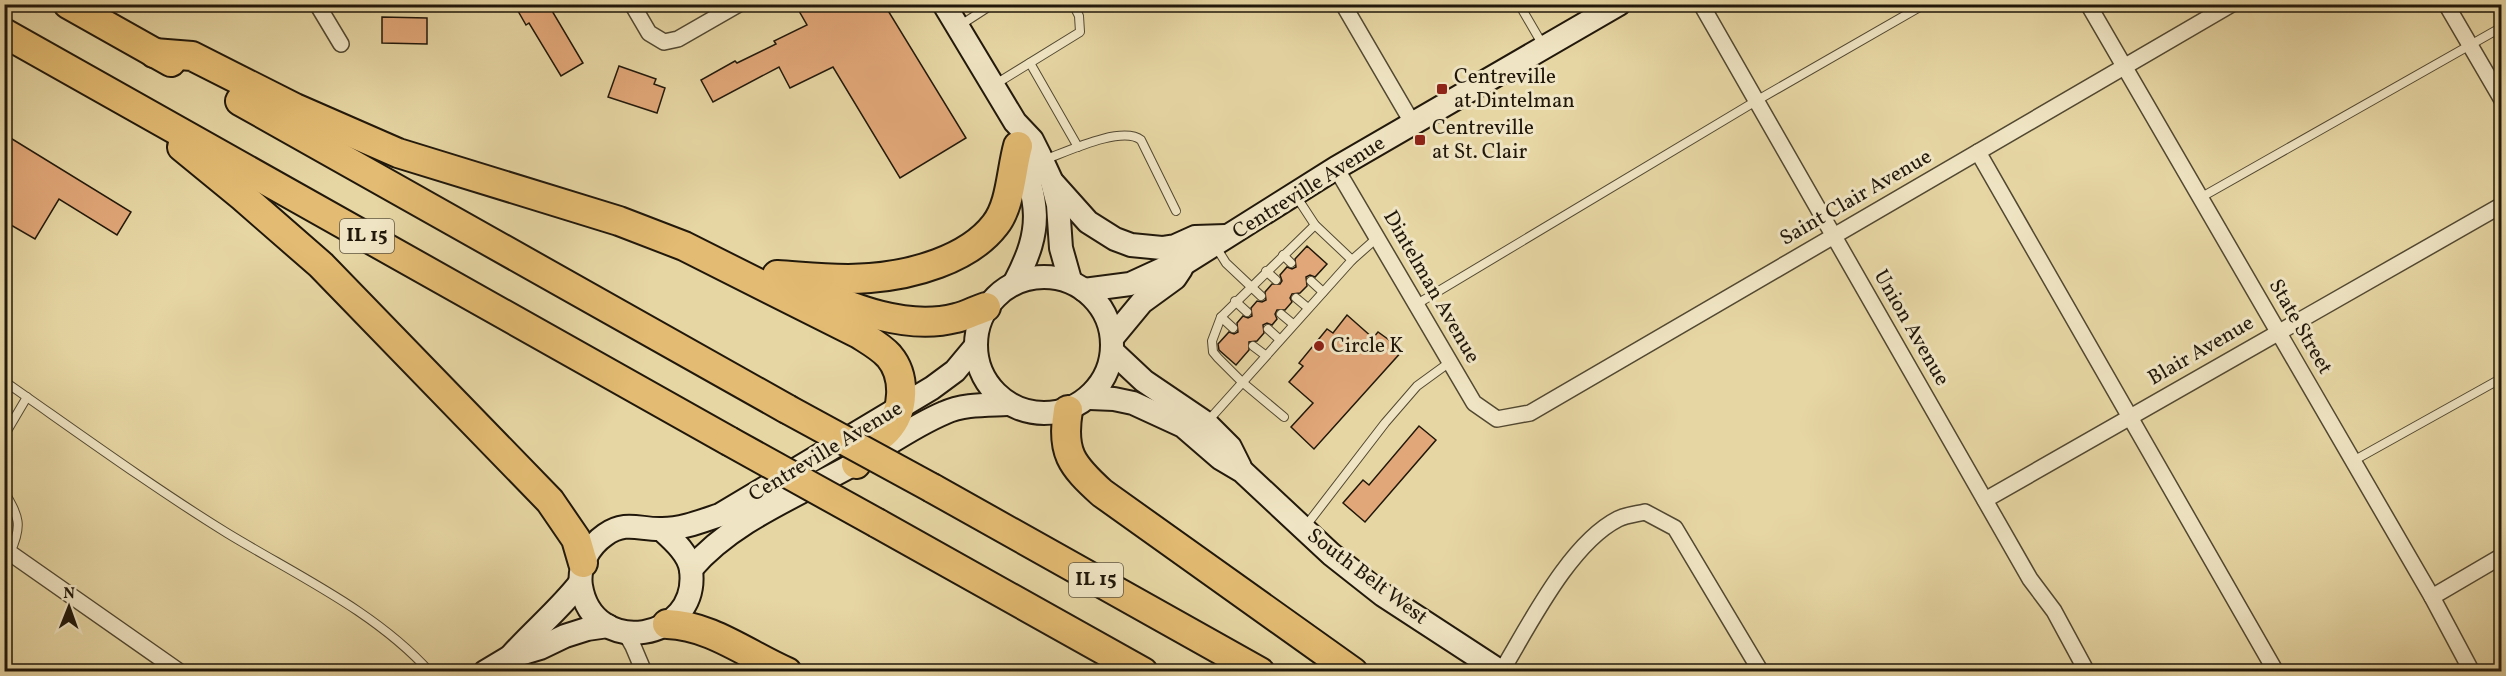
<svg xmlns="http://www.w3.org/2000/svg" width="2506" height="676" font-family="Vollkorn,serif">
  <rect width="100%" height="100%" fill="#e6d6a3"/>
  <filter id="stains"><feTurbulence type="fractalNoise" baseFrequency=".00333" numOctaves="4"/><feColorMatrix values="0 0 0 0 .2 0 0 0 0 .09 0 0 0 0 .02 0 0 0 .5 -.17"/></filter>
  <radialGradient id="worn" r=".72"><stop offset=".6" stop-color="#630" stop-opacity="0"/><stop offset="1" stop-color="#630" stop-opacity=".3"/></radialGradient>
  <g fill="#e2a778" stroke="#21180b" stroke-width="1.5">
    <polygon points="514,4 548,4 583,63 561,76 529,23 526,25"/>
    <polygon points="795,4 884,4 966,138 900,178 833,67 790,88 779,67 713,102 701,80 735,61 737,63 776,44 774,41 807,25"/>
    <polygon points="382,17 427,18 427,44 382,43"/>
    <polygon points="619,66 656,79 654,84 665,88 657,113 608,97"/>
    <polygon points="4,134 131,212 117,235 59,199 35,239 4,221"/>
    <polygon points="1307,246 1327,264 1315,277 1310,275 1306,277 1307,286 1300,293 1292,294 1290,298 1292,302 1285,310 1277,310 1275,314 1277,319 1272,325 1267,323 1263,325 1264,333 1257,341 1249,342 1249,350 1236,365 1219,350 1218,344 1229,332 1234,334 1238,332 1237,323 1243,316 1248,318 1252,316 1251,308 1257,301 1262,302 1266,300 1265,292 1272,284 1280,284 1282,281 1280,275 1287,267 1292,269 1296,267 1295,259"/>
    <polygon points="1347,315 1373,338 1378,332 1403,350 1314,449 1291,427 1313,403 1289,382 1303,366 1299,363 1327,329 1333,333"/>
    <polygon points="1419,426 1436,440 1365,522 1343,503 1363,480 1369,485"/>
  </g>
  <g fill="none" stroke-linecap="round" stroke-linejoin="round">
    <defs>
      <g id="lane">
        <polyline points="1519,4 1544,47"/>
        <polyline points="959,26 993,4"/>
        <polyline points="1030,63 1078,147"/>
        <polyline points="994,85 1080,32 1079,16 1073,4"/>
        <path d="M1044,160C1066,152 1122,125 1141,140L1176,211"/>
        <polyline points="1296,196 1315,225 1352,260"/>
        <polyline points="2200,198 2502,27"/>
        <polyline points="1216,247 1226,263 1261,296"/>
        <polyline points="1283,255 1291,263"/>
        <polyline points="1266,271 1276,280"/>
        <polyline points="1311,281 1323,292"/>
        <polyline points="1296,298 1308,308"/>
        <polyline points="1235,301 1247,312"/>
        <polyline points="1417,304 1756,101 1925,4"/>
        <polyline points="1281,314 1293,324"/>
        <polyline points="1221,317 1233,328"/>
        <polyline points="1268,329 1279,339"/>
        <polyline points="1253,346 1265,355"/>
        <path d="M4,381C77,432 151,486 227,533C296,575 375,611 430,672"/>
        <polyline points="1284,417 1242,382 1218,358 1213,352 1212,341 1221,317 1315,225"/>
        <polyline points="1207,422 1352,260 1378,237"/>
        <polyline points="4,436 27,397"/>
        <polyline points="2353,461 2502,378"/>
        <path d="M4,491C19,517 23,525 10,553"/>
        <polyline points="1305,527 1385,423 1417,386 1450,362"/>
      </g>
      <g id="street">
        <polyline points="317,4 341,44"/>
        <polyline points="632,4 649,33 664,42 678,39 739,4"/>
        <polyline points="1343,4 1413,124"/>
        <polyline points="1701,4 2030,579 2054,611 2087,672"/>
        <polyline points="2088,4 2432,597 2472,672"/>
        <polyline points="2446,4 2502,100"/>
        <polyline points="1978,152 2276,672"/>
        <polyline points="1336,168 1474,403 1497,419 1530,413 2232,4"/>
        <polyline points="1985,500 2502,205"/>
        <polyline points="10,553 180,672"/>
        <polyline points="2432,597 2502,556"/>
        <polyline points="625,632 633,646 644,672"/>
        <path d="M1501,672C1529,626 1569,544 1618,519C1626,515 1637,514 1645,512L1675,528L1761,672"/>
      </g>
      <g id="secondary">
        <polyline points="944,4 1015,122 1032,140 1040,156 1052,182 1058,205 1061,248 1070,280"/>
        <polyline points="1054,184 1088,222 1115,239 1131,245 1162,248 1175,246 1195,237 1226,236"/>
        <circle cx="1044" cy="345" r="68"/>
        <path d="M1015,282C1045,225 1037,203 1018,145"/>
        <polyline points="1084,290 1130,284 1167,267 1185,263 1336,168 1619,4"/>
        <polyline points="1113,337 1142,302 1175,278 1181,269"/>
        <polyline points="1112,351 1144,381 1206,423 1230,447 1240,467"/>
        <polyline points="1090,398 1114,399 1133,403 1183,426 1220,458 1242,471 1331,554 1383,595 1501,672"/>
        <path d="M662,530C673,540 689,554 691,570C700,641 593,659 581,586C578,566 589,546 605,535C626,520 640,530 662,529C682,529 702,521 720,515L932,388L955,371L975,347"/>
        <path d="M691,569C734,519 800,495 856,463C885,447 913,426 944,413C963,404 986,405 1007,404"/>
        <path d="M510,657C533,631 559,610 580,583"/>
        <polyline points="485,672 510,657 540,648 565,636 587,629 608,626"/>
      </g>
      <g id="highway">
        <polyline points="68,4 171,62"/>
        <polyline points="4,33 729,441"/>
        <path d="M154,53L192,56L295,108L398,153L619,221L684,246L859,334C870,341 881,347 889,356C906,376 905,411 887,430C882,436 875,439 869,445C864,450 860,458 856,464"/>
        <polyline points="240,101 787,409"/>
        <polyline points="182,147 243,197 321,265 550,501 576,539 583,563"/>
        <path d="M777,275C808,277 839,281 870,278C911,275 968,260 995,225C1011,205 1011,171 1018,146"/>
        <path d="M807,289C852,308 906,331 956,318C966,316 976,310 986,307"/>
        <path d="M1068,410C1061,452 1071,465 1102,493L1353,672"/>
        <polyline points="932,488 1260,672"/>
        <polyline points="877,523 1143,672"/>
        <path d="M667,624C710,625 748,655 787,672"/>
      </g>
    </defs>
    <use href="#lane" stroke="#524831" stroke-width="10"/>
    <use href="#street" stroke="#524831" stroke-width="18"/>
    <use href="#secondary" stroke="#21180b" stroke-width="26"/>
    <use href="#highway" stroke="#21180b" stroke-width="32"/>
    <use href="#lane" stroke="#efe4c3" stroke-width="8"/>
    <use href="#street" stroke="#efe4c3" stroke-width="15"/>
    <use href="#secondary" stroke="#efe4c3" stroke-width="22"/>
    <use href="#highway" stroke="#e3bb72" stroke-width="28"/>
    <defs>
      <g id="highway-bridge">
        <polyline points="787,409 932,488"/>
        <polyline points="729,441 877,523"/>
      </g>
    </defs>
    <use href="#highway-bridge" stroke="#21180b" stroke-width="32" stroke-linecap="butt"/>
    <use href="#highway-bridge" stroke="#e3bb72" stroke-width="28"/>
  </g>
  <g fill="#8f2418" stroke="#efe4c3" stroke-width="2">
    <rect x="1436" y="83" width="12" height="12" rx="3"/>
    <rect x="1414" y="134" width="12" height="12" rx="3"/>
    <circle cx="1319" cy="346" r="6"/>
  </g>
  <g text-anchor="middle" dominant-baseline="central" stroke-width="6" stroke-linejoin="round" paint-order="stroke">
    <g fill="#efe4c3" stroke="#5f5542" stroke-width="1.5">
      <rect x="340" y="219" width="54" height="34" rx="4.5"/>
      <rect x="1069" y="563" width="54" height="34" rx="4.5"/>
    </g>
    <g font-size="20" font-weight="bold" fill="#21180b">
      <text x="367" y="236">IL 15</text>
      <text x="1096" y="580">IL 15</text>
    </g>
    <g font-size="21" fill="#21180b" stroke="#efe4c3" text-anchor="start">
      <text x="1454" y="77">Centreville<tspan x="1454" dy="24">at Dintelman</tspan></text>
      <text x="1432" y="128">Centreville<tspan x="1432" dy="24">at St. Clair</tspan></text>
      <text x="1331" y="346">Circle K</text>
    </g>
    <g font-size="21" fill="#21180b" stroke="#efe4c3">
      <text transform="translate(1309 188) rotate(-32)">Centreville Avenue</text>
      <text transform="translate(1856 198) rotate(-30)">Saint Clair Avenue</text>
      <text transform="translate(1431 287) rotate(60)">Dintelman Avenue</text>
      <text transform="translate(2300 327) rotate(60)">State Street</text>
      <text transform="translate(1911 328) rotate(60)">Union Avenue</text>
      <text transform="translate(2201 351) rotate(-30)">Blair Avenue</text>
      <text transform="translate(826 452) rotate(-31)">Centreville Avenue</text>
      <text transform="translate(1367 577) rotate(37)">South Belt West</text>
    </g>
  </g>
  <rect width="2506" height="676" fill="none" stroke="#e6d6a3" stroke-width="24"/>
  <rect x="6" y="6" width="2494" height="664" fill="none" stroke="#21180b" stroke-width="3"/>
  <rect x="12" y="12" width="2482" height="652" fill="none" stroke="#21180b" stroke-width="1.5"/>
  <g transform="translate(69 607) rotate(1)" stroke="#efe4c3" stroke-width="4.5" paint-order="stroke">
  <path d="M0-4.5L10 22L0 15L-10 22Z" fill="#21180b"/>
  <text y="-9" font-size="16" font-weight="bold" text-anchor="middle" fill="#21180b">N</text>
  </g>
  <rect width="100%" height="100%" filter="url(#stains)"/>
  <rect width="100%" height="100%" fill="url(#worn)"/>
</svg>
